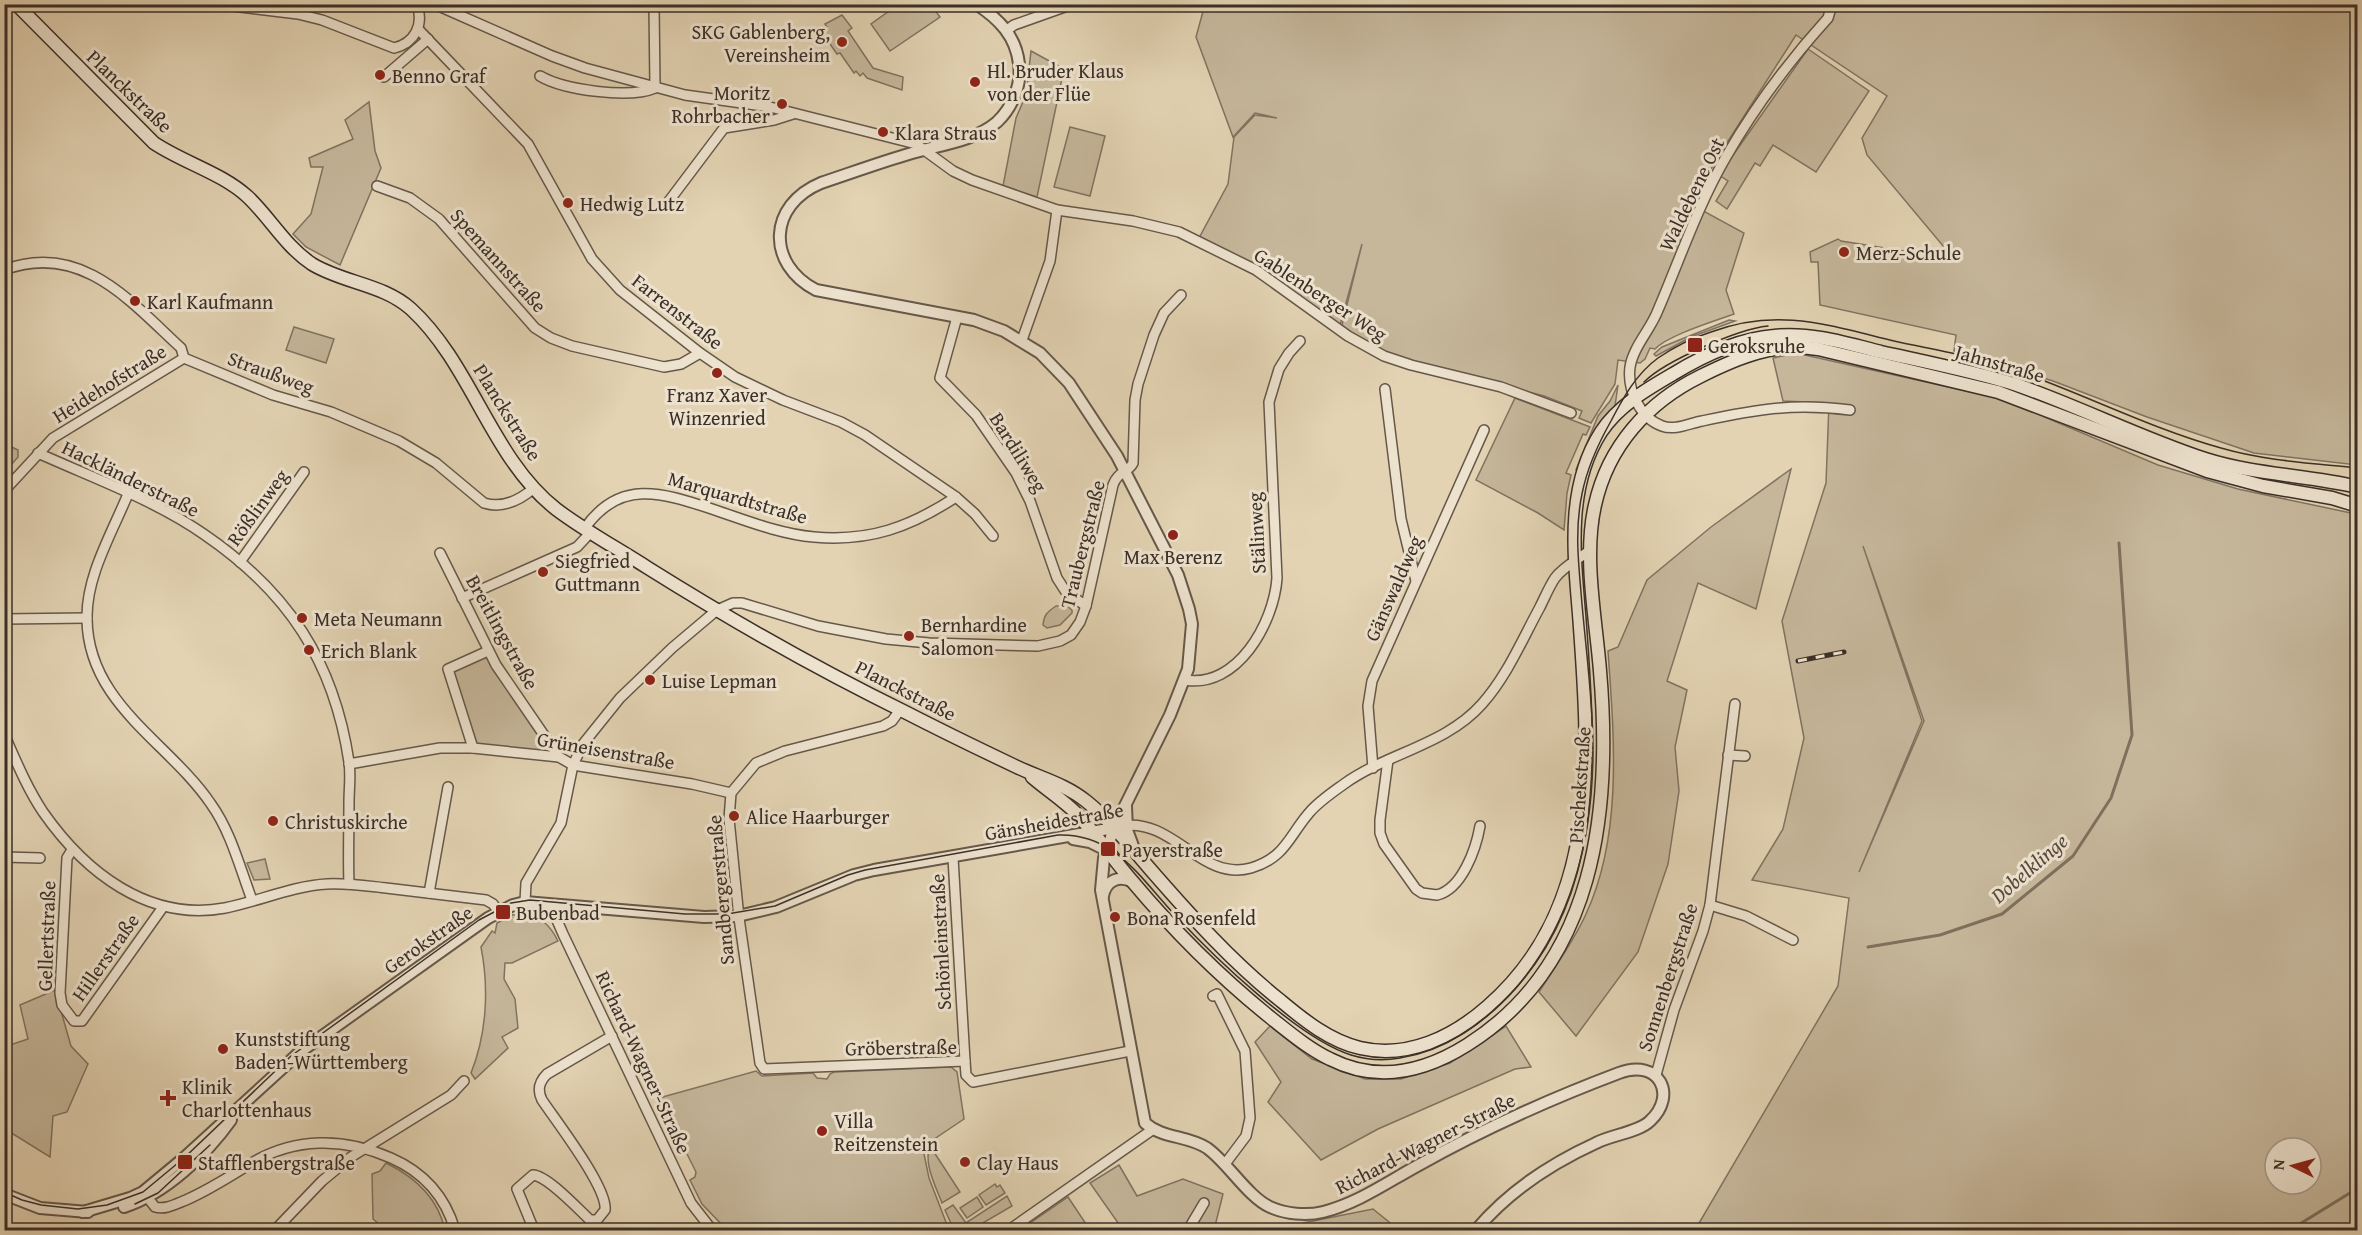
<svg xmlns="http://www.w3.org/2000/svg" width="2362" height="1235" font-family="'Gentium Book Plus',serif">
  <rect width="100%" height="100%" fill="#e3d3b3"/>
  <filter id="stains"><feTurbulence type="fractalNoise" baseFrequency=".00333" numOctaves="4"/><feColorMatrix values="0 0 0 0 .2 0 0 0 0 .09 0 0 0 0 .02 0 0 0 .5 -.17"/></filter>
  <radialGradient id="worn" r=".72"><stop offset=".6" stop-color="#630" stop-opacity="0"/><stop offset="1" stop-color="#630" stop-opacity=".3"/></radialGradient>
  <g fill="#c6b79b" stroke="#807361" stroke-width="1.5" fill-rule="evenodd">
    <polygon points="899,4 931,5 940,17 890,51 871,24"/>
    <path d="M1205,4L2357,5V465L2254,453L2147,417L2053,381L1954,351L1956,335L1820,305L1818,262H1811L1810,252L1838,239L1841,241L1954,259L1867,155L1862,138L1887,96L1796,35L1714,163L1694,206L1744,233L1726,290L1734,314C1715,321 1668,335 1655,349L1650,348L1645,359L1640,363L1618,360L1615,384L1591,423L1579,418L1582,411L1544,396L1398,358L1364,343L1342,325L1362,244L1339,329L1258,267L1198,240L1228,184L1234,137L1255,115L1277,118L1255,113L1233,137L1196,37Z"/>
    <polygon points="842,15 852,28 848,31 873,68 903,77 902,90 867,78 863,73 860,76 856,71 854,73 840,53 837,54 821,31 827,27 825,24"/>
    <polygon points="1808,49 1869,91 1816,172 1773,145 1760,166 1755,163 1727,209 1716,201 1728,181 1719,175"/>
    <polygon points="1031,51 1064,69 1037,197 1003,186 1016,118 1026,95"/>
    <polygon points="369,102 375,151 381,168 340,265 306,247 293,234 311,214 323,167 311,167 309,158 353,139 345,120"/>
    <polygon points="1070,127 1105,136 1090,196 1054,187"/>
    <polygon points="1729,320 1735,321 1691,337 1656,356 1654,354 1662,347"/>
    <polygon points="294,327 334,339 326,363 286,350"/>
    <path d="M1796,353L2002,399L2158,465L2238,489L2351,513L2357,517V1230H1695L1838,986L1849,898L1752,880L1783,829L1804,738L1782,621L1826,483L1829,403L1783,401L1773,358ZM1863,546L1924,721L1859,872L1922,721ZM2275,1148H2311V1184H2275Z"/>
    <polygon points="1618,385 1615,406 1602,422 1578,471 1576,470 1598,416 1610,401"/>
    <polygon points="1515,398 1590,427 1586,435 1583,434 1566,473 1571,475 1567,493 1564,530 1538,513 1476,480"/>
    <polygon points="5,444 18,450 18,457 5,472"/>
    <path d="M1791,469L1756,609L1698,583L1667,681L1687,690L1675,747L1679,791L1668,864L1638,952L1576,1036L1539,992C1555,967 1574,941 1586,914C1623,835 1614,736 1608,651L1618,647L1647,580L1711,527Z"/>
    <path d="M1056,606H1067L1072,610V613L1060,625L1047,628L1043,625C1044,615 1047,612 1056,606Z"/>
    <polygon points="488,651 547,740 535,755 473,748 448,669"/>
    <polygon points="265,859 270,879 254,880 247,863"/>
    <path d="M522,914C541,916 550,925 558,941L512,963H505L504,979L515,999L518,1028L502,1037L508,1048L475,1079L471,1073C487,1033 489,988 481,947L492,931L495,933L497,923L512,915Z"/>
    <polygon points="55,990 71,1046 88,1064 67,1112 53,1116 50,1157 5,1129 4,1047 28,1039 20,1005"/>
    <polygon points="1270,1026 1312,1059 1365,1079 1401,1079 1450,1063 1506,1026 1531,1067 1515,1069 1378,1129 1321,1160 1268,1102 1281,1082 1255,1042"/>
    <polygon points="951,1067 957,1072 964,1119 924,1146 923,1149 929,1178 949,1230 727,1230 702,1204 690,1180 695,1177 696,1172 659,1098 756,1071 762,1076 813,1073 817,1078 827,1079 830,1074 834,1072"/>
    <path d="M930,1146L960,1192L942,1203C936,1187 923,1163 930,1146Z"/>
    <path d="M386,1163C415,1177 438,1198 445,1230H381L379,1224L373,1219L372,1174L380,1171Z"/>
    <polygon points="1119,1165 1137,1196 1183,1179 1223,1194 1214,1230 1123,1230 1090,1183"/>
    <polygon points="995,1184 997,1187 1000,1185 1005,1193 986,1205 979,1195"/>
    <polygon points="1007,1196 1012,1206 971,1230 954,1230 945,1210 953,1205 966,1223"/>
    <polygon points="977,1197 983,1207 967,1218 960,1208"/>
    <polygon points="1068,1197 1090,1230 1020,1230"/>
    <polygon points="1373,1209 1399,1230 1297,1230 1303,1223"/>
  </g>
  <g fill="none" stroke-linecap="round" stroke-linejoin="round">
    <g stroke="#7e705e" stroke-width="3">
      <polyline points="1868,947 1940,935 2002,914 2073,856 2111,798 2132,735 2119,543"/>
      <polyline points="2290,1230 2358,1188"/>
    </g>
    <defs>
      <g id="minor">
        <path d="M216,4L298,14L322,20L394,48C415,43 424,25 417,4"/>
        <polyline points="434,4 552,56 585,68 685,95 770,107 916,144 953,171 972,180 1057,210 1133,221 1179,232 1256,270 1348,336 1384,356 1411,365 1501,387 1571,413"/>
        <path d="M1832,4L1828,18C1790,60 1754,108 1726,157C1698,205 1680,259 1658,310C1651,329 1633,347 1630,367C1627,390 1640,418 1662,426C1675,431 1690,423 1702,421C1758,409 1793,403 1850,410"/>
        <polyline points="418,29 528,144 592,259 620,290 700,353 735,377 783,400 841,422 865,435 956,497 975,514 993,536"/>
        <polyline points="1007,30 1014,25 1073,4"/>
        <path d="M540,76C564,90 629,99 655,88L654,4"/>
        <polyline points="384,77 428,39"/>
        <polyline points="377,186 410,198 439,219 535,328 551,338 572,346 664,367 681,364 700,353"/>
        <polyline points="669,201 724,128 774,120 793,114"/>
        <path d="M4,270C81,241 131,302 181,348L184,358L273,395L331,412L399,441L436,463L484,503C503,509 520,500 534,488"/>
        <polyline points="957,317 940,378 976,415 1016,473 1030,501 1057,578 1066,592 1086,606"/>
        <polyline points="1022,340 1050,261 1057,210"/>
        <polyline points="1385,389 1401,519 1416,581"/>
        <path d="M38,453C93,478 155,500 205,535C288,592 334,661 349,762C351,775 349,789 349,802C349,830 348,857 349,884"/>
        <polyline points="4,491 53,438 184,358"/>
        <path d="M128,494C112,533 86,576 87,619C88,704 169,742 211,804C231,832 240,868 252,900"/>
        <path d="M585,528C620,478 663,493 712,509C745,520 779,534 814,537C870,542 910,527 956,497"/>
        <polyline points="440,553 496,665 559,757"/>
        <polyline points="240,562 304,472"/>
        <polyline points="462,598 577,547 591,532"/>
        <polyline points="4,619 87,618"/>
        <path d="M1185,680C1237,689 1274,623 1277,578L1269,402L1279,369L1289,353L1300,341"/>
        <polyline points="900,710 892,721 883,726 785,751 756,763 731,793 729,819 739,918 760,1063 764,1069 965,1061 966,1075 973,1082 1130,1051"/>
        <path d="M4,734C16,761 27,788 43,812C85,872 148,922 225,908C260,901 292,886 327,884C347,883 367,886 386,888C419,892 453,896 486,900L493,904L499,912"/>
        <polyline points="473,748 448,669 488,651"/>
        <polyline points="1728,755 1745,756"/>
        <path d="M1388,760L1380,820V833L1384,844L1416,889L1422,893L1437,895C1462,889 1476,849 1480,826"/>
        <polyline points="349,764 440,748 473,748 559,757 573,765 692,784 731,793"/>
        <polyline points="1373,768 1368,706 1372,681 1484,430"/>
        <path d="M1122,826C1173,817 1201,882 1251,868C1285,858 1289,836 1309,813C1318,802 1333,792 1344,784C1387,753 1446,745 1482,704C1507,676 1522,640 1540,607C1545,597 1549,587 1555,578C1563,567 1579,559 1590,550"/>
        <polyline points="72,850 67,858 60,993 62,1005 74,1021 82,1021 163,907"/>
        <polyline points="4,857 40,858"/>
        <polyline points="953,858 965,1061"/>
        <polyline points="429,893 448,787"/>
        <path d="M525,902L526,883L561,823L573,765L583,744L620,698L672,648L717,610L733,603H742L818,626L886,639L929,643L1038,646L1060,641L1071,635L1080,622L1086,606L1113,485C1118,471 1128,473 1133,463L1135,400L1138,384L1154,335L1164,313L1181,295"/>
        <polyline points="555,904 556,918 563,934 691,1203 712,1230"/>
        <polyline points="1710,905 1746,916 1793,940"/>
        <polyline points="1213,996 1217,994 1245,1051 1250,1118 1246,1136 1225,1164"/>
        <polyline points="1656,1075 1674,1010 1703,931 1710,905 1735,704"/>
        <path d="M144,1193L155,1207C165,1210 176,1204 186,1200C209,1190 229,1177 250,1164C294,1137 344,1137 391,1158C423,1172 445,1196 455,1230"/>
        <polyline points="275,1230 322,1181 351,1157 451,1095 464,1081"/>
        <path d="M534,1230L517,1189L533,1175C548,1176 578,1209 590,1220H597L605,1210C608,1188 556,1121 542,1100C537,1090 539,1082 547,1074L612,1036"/>
        <polyline points="1009,1230 1152,1130"/>
        <polyline points="1188,1230 1204,1203"/>
      </g>
      <g id="tertiary">
        <path d="M976,4C999,19 1016,36 1019,64C1022,85 1012,108 997,122C975,141 939,145 912,153C881,162 851,173 821,183C768,205 766,264 816,290L974,320L1004,331L1040,353L1069,383L1117,456L1178,575L1189,609L1192,624L1188,669L1170,715L1114,828L1104,858L1101,890L1145,1123C1163,1139 1187,1135 1207,1148C1228,1163 1248,1197 1270,1207C1286,1214 1306,1216 1323,1212C1358,1203 1386,1183 1417,1166C1481,1130 1550,1099 1619,1073C1659,1058 1678,1095 1650,1121C1639,1132 1611,1135 1596,1143C1550,1164 1508,1192 1476,1230"/>
        <polyline points="1126,806 1127,830 1133,846"/>
        <polyline points="1073,839 1090,842 1106,850"/>
        <path d="M1103,896C1106,880 1119,875 1133,882"/>
        <polyline points="4,1194 40,1208 88,1212"/>
        <path d="M124,1207C165,1194 206,1155 231,1120"/>
        <polyline points="83,1212 130,1198 143,1192 184,1158 300,1052 488,918 513,905 525,902 704,917 738,916 776,907 854,875 874,870 1114,828"/>
      </g>
      <g id="secondary">
        <path d="M16,4L154,143C184,163 222,173 248,197C271,219 285,246 312,264C343,283 383,284 411,309C472,365 491,458 556,509C585,531 617,548 648,568C731,620 817,669 905,712C942,731 979,749 1017,767C1040,778 1065,784 1086,801C1110,820 1130,846 1150,869C1191,916 1232,962 1281,1001C1305,1021 1330,1041 1360,1048C1408,1059 1453,1037 1488,1006C1603,906 1589,751 1579,614C1574,553 1566,487 1601,432C1618,406 1647,389 1673,374C1704,355 1738,339 1774,336C1810,332 1846,343 1881,352C1926,362 1973,371 2017,385C2080,407 2141,438 2205,459C2255,475 2307,475 2358,487"/>
        <path d="M1032,777C1047,790 1063,800 1077,814C1097,835 1113,859 1132,881C1174,931 1220,977 1271,1018C1290,1033 1309,1049 1330,1059C1377,1083 1424,1072 1467,1045C1596,964 1612,810 1600,671C1596,619 1583,557 1595,505C1608,446 1648,402 1701,376C1739,357 1775,342 1818,349L1998,392L2207,471L2263,486L2332,498L2358,506"/>
      </g>
    </defs>
    <use href="#minor" stroke="#65584a" stroke-width="12"/>
    <use href="#tertiary" stroke="#65584a" stroke-width="14"/>
    <use href="#secondary" stroke="#3b2f27" stroke-width="15"/>
    <use href="#minor" stroke="#ede2ce" stroke-width="9"/>
    <use href="#tertiary" stroke="#ede2ce" stroke-width="10"/>
    <use href="#secondary" stroke="#ede2ce" stroke-width="12"/>
    <g stroke="#3b2f27" stroke-width="1.5">
      <path d="M1644,382C1665,361 1738,329 1768,326"/>
      <path d="M4,1192L22,1200L41,1205L78,1209L107,1205L143,1192L184,1158L291,1056L479,920L511,903L530,900L685,914H727L775,906L848,875L865,870L1058,835C1115,833 1140,878 1175,915C1214,957 1298,1038 1351,1055C1367,1060 1384,1061 1400,1058C1446,1051 1486,1022 1516,988C1573,921 1593,836 1593,749C1593,697 1585,644 1581,592C1578,559 1575,527 1582,494C1587,468 1598,444 1611,421C1623,398 1636,374 1658,358C1674,347 1692,338 1711,332C1777,307 1828,325 1894,341C1935,350 1978,357 2018,371C2086,395 2152,429 2221,448C2266,461 2311,463 2358,468"/>
      <polyline points="135,1204 158,1193 210,1145"/>
    </g>
    <defs>
      <polyline id="rail" points="1798,661 1844,652"/>
    </defs>
    <use href="#rail" stroke="#3b2f27" stroke-width="5"/>
    <use href="#rail" stroke="#ede2ce" stroke-width="3" stroke-dasharray="9" stroke-linecap="butt"/>
  </g>
  <g fill="#8f2418" stroke="#ede2ce" stroke-width="2">
    <circle cx="842" cy="42" r="6"/>
    <circle cx="380" cy="75" r="6"/>
    <circle cx="975" cy="82" r="6"/>
    <circle cx="782" cy="104" r="6"/>
    <circle cx="883" cy="132" r="6"/>
    <circle cx="568" cy="203" r="6"/>
    <circle cx="1844" cy="252" r="6"/>
    <circle cx="135" cy="301" r="6"/>
    <rect x="1687" y="337" width="16" height="16" rx="3"/>
    <circle cx="717" cy="373" r="6"/>
    <circle cx="1173" cy="535" r="6"/>
    <circle cx="543" cy="572" r="6"/>
    <circle cx="302" cy="618" r="6"/>
    <circle cx="909" cy="636" r="6"/>
    <circle cx="309" cy="650" r="6"/>
    <circle cx="650" cy="680" r="6"/>
    <circle cx="734" cy="816" r="6"/>
    <circle cx="273" cy="821" r="6"/>
    <rect x="1100" y="841" width="16" height="16" rx="3"/>
    <rect x="495" y="904" width="16" height="16" rx="3"/>
    <circle cx="1115" cy="917" r="6"/>
    <circle cx="223" cy="1049" r="6"/>
    <path d="M165 1089h6v6h6v6h-6v6h-6v-6h-6v-6h6z"/>
    <circle cx="822" cy="1131" r="6"/>
    <rect x="177" y="1154" width="16" height="16" rx="3"/>
    <circle cx="965" cy="1162" r="6"/>
  </g>
  <g text-anchor="middle" dominant-baseline="central" stroke-width="6" stroke-linejoin="round" paint-order="stroke">
    <g font-size="20" fill="#3b2f27" stroke="#ede2ce" text-anchor="start">
      <text x="830" y="31" text-anchor="end">SKG Gablenberg,<tspan x="830" dy="23">Vereinsheim</tspan></text>
      <text x="987" y="70">Hl. Bruder Klaus<tspan x="987" dy="23">von der Flüe</tspan></text>
      <text x="392" y="75">Benno Graf</text>
      <text x="770" y="92" text-anchor="end">Moritz<tspan x="770" dy="23">Rohrbacher</tspan></text>
      <text x="895" y="132">Klara Straus</text>
      <text x="580" y="203">Hedwig Lutz</text>
      <text x="1856" y="252">Merz-Schule</text>
      <text x="147" y="301">Karl Kaufmann</text>
      <text x="1708" y="345">Geroksruhe</text>
      <text x="717" y="394" text-anchor="middle">Franz Xaver<tspan x="717" dy="23">Winzenried</tspan></text>
      <text x="1173" y="556" text-anchor="middle">Max Berenz</text>
      <text x="555" y="560">Siegfried<tspan x="555" dy="23">Guttmann</tspan></text>
      <text x="314" y="618">Meta Neumann</text>
      <text x="921" y="624">Bernhardine<tspan x="921" dy="23">Salomon</tspan></text>
      <text x="321" y="650">Erich Blank</text>
      <text x="662" y="680">Luise Lepman</text>
      <text x="746" y="816">Alice Haarburger</text>
      <text x="285" y="821">Christuskirche</text>
      <text x="1122" y="849">Payerstraße</text>
      <text x="516" y="912">Bubenbad</text>
      <text x="1127" y="917">Bona Rosenfeld</text>
      <text x="235" y="1038">Kunststiftung<tspan x="235" dy="23">Baden-Württemberg</tspan></text>
      <text x="182" y="1086">Klinik<tspan x="182" dy="23">Charlottenhaus</tspan></text>
      <text x="834" y="1120">Villa<tspan x="834" dy="23">Reitzenstein</tspan></text>
      <text x="198" y="1162">Stafflenbergstraße</text>
      <text x="977" y="1162">Clay Haus</text>
    </g>
    <g font-size="20" fill="#3b2f27" stroke="#ede2ce">
      <text transform="translate(130 91) rotate(44)">Planckstraße</text>
      <text transform="translate(1691 194) rotate(-64)">Waldebene Ost</text>
      <text transform="translate(499 260) rotate(48)">Spemannstraße</text>
      <text transform="translate(1321 294) rotate(33)">Gablenberger Weg</text>
      <text transform="translate(678 311) rotate(38)">Farrenstraße</text>
      <text transform="translate(2000 363) rotate(16)">Jahnstraße</text>
      <text transform="translate(271 372) rotate(20)">Straußweg</text>
      <text transform="translate(109 383) rotate(-32)">Heidehofstraße</text>
      <text transform="translate(508 412) rotate(58)">Planckstraße</text>
      <text transform="translate(1019 452) rotate(58)">Bardiliweg</text>
      <text transform="translate(131 478) rotate(26)">Hackländerstraße</text>
      <text transform="translate(738 497) rotate(16)">Marquardtstraße</text>
      <text transform="translate(257 507) rotate(-54)">Rößlinweg</text>
      <text transform="translate(1256 533) rotate(-93)">Stälinweg</text>
      <text transform="translate(1082 544) rotate(-76)">Traubergstraße</text>
      <text transform="translate(1393 588) rotate(-66)">Gänswaldweg</text>
      <text transform="translate(503 632) rotate(61)">Breitlingstraße</text>
      <text transform="translate(906 690) rotate(27)">Planckstraße</text>
      <text transform="translate(606 750) rotate(10)">Grüneisenstraße</text>
      <text transform="translate(1579 785) rotate(-86)">Pischekstraße</text>
      <text transform="translate(1054 821) rotate(-10)">Gänsheidestraße</text>
      <text transform="translate(720 890) rotate(-95)">Sandbergerstraße</text>
      <text transform="translate(46 936) rotate(-88)">Gellertstraße</text>
      <text transform="translate(428 939) rotate(-35)">Gerokstraße</text>
      <text transform="translate(940 942) rotate(-93)">Schönleinstraße</text>
      <text transform="translate(105 957) rotate(-55)">Hillerstraße</text>
      <text transform="translate(1667 977) rotate(-72)">Sonnenbergstraße</text>
      <text transform="translate(901 1047) rotate(-1)">Gröberstraße</text>
      <text transform="translate(644 1062) rotate(65)">Richard-Wagner-Straße</text>
      <text transform="translate(1425 1143) rotate(-27)">Richard-Wagner-Straße</text>
    </g>
    <g font-size="21" font-style="italic" fill="#574a3e" stroke="#ede2ce">
      <text transform="translate(2029 868) rotate(-41)">Dobelklinge</text>
    </g>
  </g>
  <rect width="2362" height="1235" fill="none" stroke="#e3d3b3" stroke-width="24"/>
  <rect x="6" y="6" width="2350" height="1223" fill="none" stroke="#3b2f27" stroke-width="3"/>
  <rect x="12" y="12" width="2338" height="1211" fill="none" stroke="#3b2f27" stroke-width="1.5"/>
  <g transform="translate(2293 1166) rotate(275)"><circle r="28" fill="#ede2ce" stroke="#a69a8b" stroke-width="1.5"/>
  <path d="M0-4.5L10 22L0 15L-10 22Z" fill="#8f2418"/>
  <text y="-9" font-size="16" font-weight="bold" text-anchor="middle" fill="#3b2f27">N</text>
  </g>
  <rect width="100%" height="100%" filter="url(#stains)"/>
  <rect width="100%" height="100%" fill="url(#worn)"/>
</svg>
